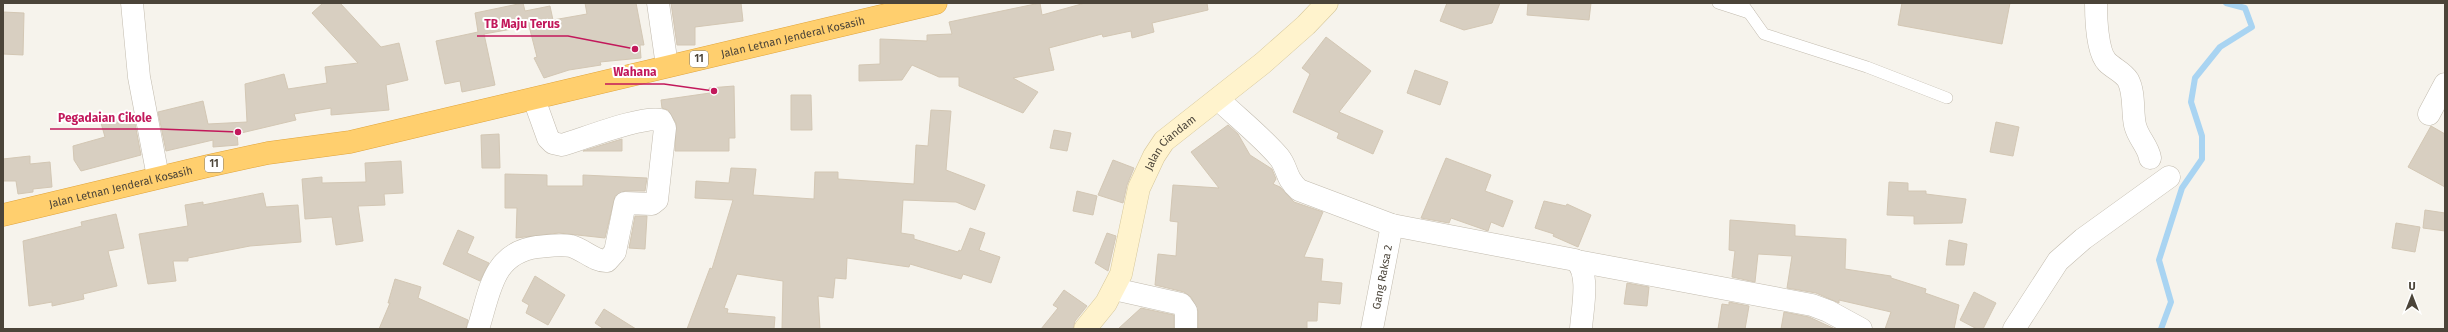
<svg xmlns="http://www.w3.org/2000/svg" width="2448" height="332" font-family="'Fira Sans',sans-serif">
  <rect width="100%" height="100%" fill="#f6f3ec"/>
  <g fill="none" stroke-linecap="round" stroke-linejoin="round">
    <polyline stroke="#a9d4f2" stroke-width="6" points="2161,329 2171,302 2159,260 2182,188 2202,159 2202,136 2191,102 2195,78 2220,47 2252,27 2245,8 2226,3"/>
  </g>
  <g fill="#d8cfc1" stroke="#d3c7b4">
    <polygon points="323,3 340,3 381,47 399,43 408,80 386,85 389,110 331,115 331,108 294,114 296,120 237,134 238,145 213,147 213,140 166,151 158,112 203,101 208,124 247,122 245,84 284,74 288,89 327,83 325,67 358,63 312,13"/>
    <polygon points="523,3 525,11 550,6 553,20 587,14 585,3 636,3 644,45 640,45 641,58 600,62 601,65 569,70 544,78 534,58 537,57 529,26 484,34 495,85 462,92 460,81 445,84 436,41 478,32 475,13"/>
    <polygon points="671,3 741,3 743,21 695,27 695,45 677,45"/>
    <polygon points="1040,3 1042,15 1085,3 1207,3 1208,10 1152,23 1154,32 1132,38 1131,31 1103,37 1102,34 1049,48 1054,70 1013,78 1038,92 1023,113 959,86 959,77 939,77 912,65 902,80 859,81 859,65 880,64 880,39 927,41 927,35 952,34 949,22"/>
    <polygon points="1447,3 1500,3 1492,23 1464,30 1440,21"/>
    <polygon points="1528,3 1591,3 1589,20 1527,15"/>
    <polygon points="1902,3 2010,3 2002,44 1898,25"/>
    <polygon points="3,12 24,13 23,55 3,54"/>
    <polygon points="1326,37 1371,71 1339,112 1383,131 1373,154 1337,138 1339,133 1293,112 1310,74 1302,68"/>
    <polygon points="1415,70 1448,82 1440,105 1407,93"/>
    <polygon points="734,86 735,138 729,138 729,151 675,151 676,123 668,110 662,108 661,100 710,93 709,88"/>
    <polygon points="791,95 811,95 812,130 791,130"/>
    <polygon points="931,110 951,111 946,170 985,185 975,210 956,202 903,200 901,233 914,235 914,239 958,252 959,250 961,251 970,228 985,233 979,250 1000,257 991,283 963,274 961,279 910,264 909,267 847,258 846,279 835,278 833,298 818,296 820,329 782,329 783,281 737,274 724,308 728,309 727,313 775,317 774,329 687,329 710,268 712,269 733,200 695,198 696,181 729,183 731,168 756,169 753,195 814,199 815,172 838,172 838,179 914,184 916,145 928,146"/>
    <polygon points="129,116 129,119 134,118 141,155 81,171 74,160 73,146 105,137 101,123"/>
    <polygon points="1996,122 2019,127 2013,156 1990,152"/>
    <polygon points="1228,125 1238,134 1250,155 1272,169 1276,179 1273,184 1280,187 1294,202 1323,212 1304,257 1323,259 1321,281 1342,283 1340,304 1318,302 1317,321 1307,321 1307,329 1198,329 1198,311 1191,297 1184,292 1155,285 1158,254 1176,256 1178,222 1170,221 1173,185 1219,188 1191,152"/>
    <polygon points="2431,126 2445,134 2445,187 2408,167"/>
    <polygon points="1054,130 1071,133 1067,151 1050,148"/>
    <polygon points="499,134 500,168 482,168 481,135"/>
    <polygon points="622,139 622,151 583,151 602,145"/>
    <polygon points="30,156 30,164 50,162 52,187 33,189 33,192 18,194 16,181 3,181 3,159"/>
    <polygon points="1446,158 1491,175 1485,191 1513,201 1503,227 1491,222 1488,231 1451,218 1449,223 1421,218"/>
    <polygon points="1113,160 1134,168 1127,185 1123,203 1098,195"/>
    <polygon points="401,161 403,193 384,194 385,205 358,206 363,241 336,245 332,217 305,219 302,179 322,177 322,183 366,182 365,163"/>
    <polygon points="505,174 547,175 547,186 583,186 583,175 647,178 645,191 625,191 615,196 605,238 559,233 516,238 517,208 505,208"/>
    <polygon points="1889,182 1908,183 1908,191 1926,191 1926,194 1966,199 1962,223 1914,224 1914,216 1887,215"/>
    <polygon points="1077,191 1097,196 1093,215 1073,211"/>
    <polygon points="263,193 266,207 298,205 301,242 250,246 188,258 188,261 173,261 176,281 148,284 139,234 188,226 185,205 203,202 203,205"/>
    <polygon points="1544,201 1566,206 1567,204 1591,215 1578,247 1553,236 1554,234 1535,228"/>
    <polygon points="2425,210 2445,213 2445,231 2423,228"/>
    <polygon points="116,214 124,248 108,251 117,286 83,294 84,299 52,306 52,302 29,306 23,241 82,226 81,222"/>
    <polygon points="635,216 647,216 645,249 629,248"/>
    <polygon points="1730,220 1795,225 1795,236 1846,239 1845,269 1891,276 1891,278 1926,289 1925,293 1959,305 1954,329 1885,329 1891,312 1839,300 1839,303 1816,293 1787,288 1792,256 1758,254 1755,282 1732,277 1735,251 1729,250"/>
    <polygon points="2396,223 2420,227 2415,252 2392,248"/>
    <polygon points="458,230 474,237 467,253 489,263 480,281 443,264"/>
    <polygon points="1107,233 1116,236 1108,271 1095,263"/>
    <polygon points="1949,240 1967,244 1964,265 1946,265"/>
    <polygon points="535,276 565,295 548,325 526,313 529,305 522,301"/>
    <polygon points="395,279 421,287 418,298 468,320 466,329 379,329 390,303 388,303"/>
    <polygon points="1627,283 1649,287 1647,306 1624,304"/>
    <polygon points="1064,290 1087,306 1075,321 1073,329 1041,329 1058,308 1053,305"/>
    <polygon points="1974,292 1996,303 1983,329 1977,329 1960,320"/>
    <polygon points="1729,302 1749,306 1745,329 1718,329 1722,304 1729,305"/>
    <polygon points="1141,308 1174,315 1174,329 1118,329"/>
    <polygon points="604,309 636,329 604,329 595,323"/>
    <polygon points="1784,312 1809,317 1835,329 1781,329"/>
  </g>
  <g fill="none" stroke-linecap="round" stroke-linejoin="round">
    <defs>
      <g id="lane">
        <polyline points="1718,3 1749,13"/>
        <polyline points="1742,3 1764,34 1867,67 1947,98"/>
      </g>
      <g id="street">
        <polyline points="132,3 139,77 158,177"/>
        <polyline points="658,3 667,66"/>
        <path d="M2096,3C2096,17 2097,52 2107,62C2114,69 2123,72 2128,80C2135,93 2132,112 2135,125C2138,138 2148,146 2150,158"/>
        <path d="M1218,99C1238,118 1261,136 1279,157C1288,168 1285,178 1299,190L1392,225L1575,260C1591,272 1582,310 1581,329"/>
        <polyline points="2429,114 2445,84"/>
        <polyline points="1577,261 1812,305 1828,311 1861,329"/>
        <polyline points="1114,289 1181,304 1186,311 1186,329"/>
        <path d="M478,329C490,292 492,253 537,247C549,246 560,244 571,246C583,249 595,262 607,261L615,252L625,203L652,204L657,200L665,128L661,120C643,115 583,139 562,145L553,143L548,138L534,99"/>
        <path id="s1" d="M1372,329L1392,225"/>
        <polyline points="2014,329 2058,261 2083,239 2169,177"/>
      </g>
      <g id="secondary">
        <path id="s2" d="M1085,329L1106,303L1121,274L1139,188L1154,156L1164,141L1263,63L1306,25L1327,3"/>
      </g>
      <g id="highway">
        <path id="s3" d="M3,215L208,166L268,153L350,142L936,3"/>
      </g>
    </defs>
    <use href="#lane" stroke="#c2bbae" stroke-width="12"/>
    <use href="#street" stroke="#c2bbae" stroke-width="23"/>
    <use href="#secondary" stroke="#d6c79b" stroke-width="23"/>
    <use href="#highway" stroke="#e0a43c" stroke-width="23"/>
    <use href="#lane" stroke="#fff" stroke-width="11"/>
    <use href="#street" stroke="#fff" stroke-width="22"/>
    <use href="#secondary" stroke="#fff3cd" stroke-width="22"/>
    <use href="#highway" stroke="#ffcf6e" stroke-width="22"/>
  </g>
  <g text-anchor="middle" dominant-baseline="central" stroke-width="4" stroke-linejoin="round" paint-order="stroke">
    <g fill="#fff" stroke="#817c74" stroke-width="1">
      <rect x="690" y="51" width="18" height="16" rx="3"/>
      <rect x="205" y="156" width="18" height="16" rx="3"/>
    </g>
    <g font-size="10" font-weight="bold" fill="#4b4439">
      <text x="699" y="59">11</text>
      <text x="214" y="164">11</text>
    </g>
    <g font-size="11" fill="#4b4439" stroke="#fff">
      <text stroke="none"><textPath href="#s3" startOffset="810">Jalan Letnan Jenderal Kosasih</textPath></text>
      <text stroke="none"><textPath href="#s2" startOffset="210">Jalan Ciandam</textPath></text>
      <text stroke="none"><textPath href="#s3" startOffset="121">Jalan Letnan Jenderal Kosasih</textPath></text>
      <text stroke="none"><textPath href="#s1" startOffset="53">Gang Raksa 2</textPath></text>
    </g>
  </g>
  <path fill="none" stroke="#c2185b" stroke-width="1.5" d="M635 49L568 36H477M714 91L664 84H605M238 132L160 129H50"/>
  <g fill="#c2185b" stroke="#fff" stroke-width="1.5">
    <circle cx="635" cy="49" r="4"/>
    <circle cx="714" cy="91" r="4"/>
    <circle cx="238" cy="132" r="4"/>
  </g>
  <g font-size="12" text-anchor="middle" font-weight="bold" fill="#c2185b" stroke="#fff" stroke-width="4" stroke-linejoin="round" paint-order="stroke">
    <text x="522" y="28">TB Maju Terus</text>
    <text x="635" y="76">Wahana</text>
    <text x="105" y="122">Pegadaian Cikole</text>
  </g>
  <rect width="2448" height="332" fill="none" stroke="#4b4439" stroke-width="8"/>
  <g transform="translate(2412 296)" stroke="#ffffff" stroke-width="3" paint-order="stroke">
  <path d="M0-3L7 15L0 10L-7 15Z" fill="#4b4439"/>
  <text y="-6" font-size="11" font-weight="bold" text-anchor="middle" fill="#4b4439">U</text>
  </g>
</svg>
